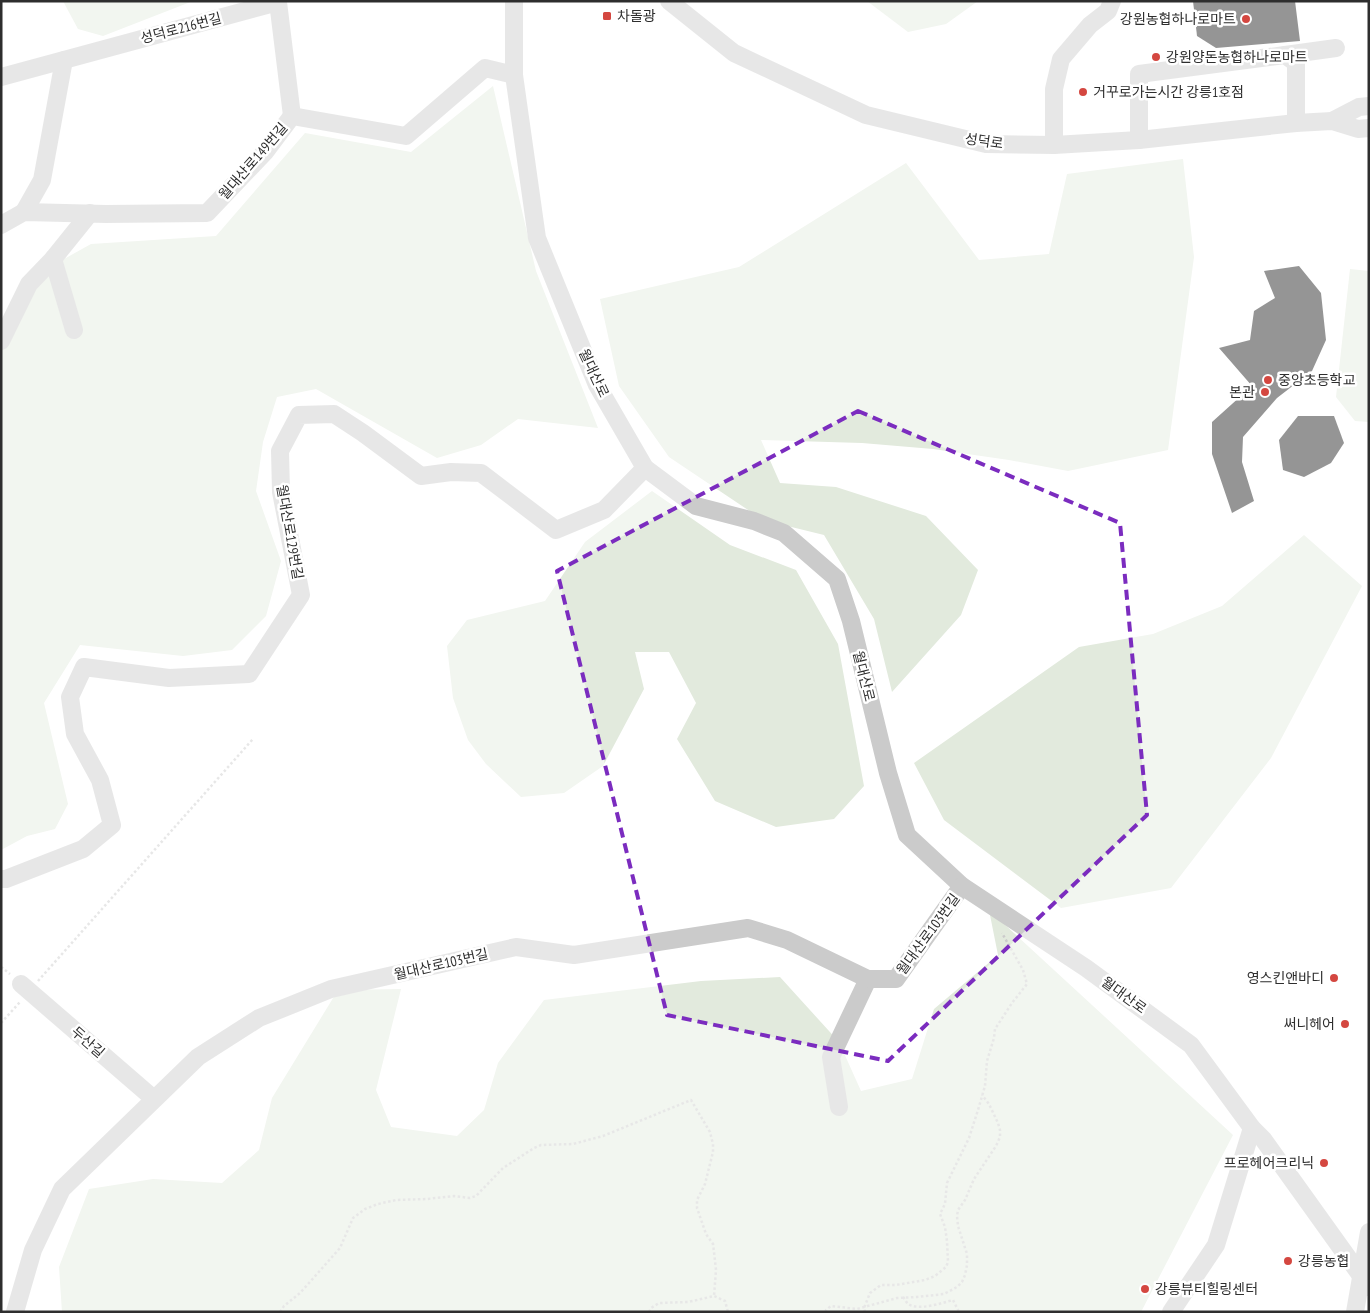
<svg xmlns="http://www.w3.org/2000/svg" width="1370" height="1313" font-family="'PT Sans Narrow','Noto Sans KR',sans-serif">
  <rect width="100%" height="100%" fill="#fff"/>
  <g fill="#e2eadd">
    <polygon points="63,1 193,1 103,36 78,29"/>
    <polygon points="867,1 978,1 946,24 908,32"/>
    <polygon points="493,86 536,271 598,428 518,419 481,445 437,458 316,389 277,397 263,442 256,491 281,561 266,616 232,650 183,656 80,645 44,703 68,804 55,829 27,836 1,850 1,330 21,283 91,244 216,236 305,133 411,152"/>
    <polygon points="1183,159 1194,257 1168,450 1068,471 1009,460 933,449 862,443 761,440 780,483 836,487 926,516 978,570 961,615 892,692 874,619 824,535 763,520 669,457 619,386 600,299 739,267 906,163 979,260 1049,254 1067,174"/>
    <polygon points="1350,269 1369,271 1369,422 1355,421 1336,397"/>
    <polygon points="652,491 730,545 796,570 838,644 864,786 834,819 776,827 715,801 677,739 696,703 669,652 635,652 644,689 603,766 564,793 521,797 486,764 468,740 453,698 447,646 467,620 545,601 585,542"/>
    <polygon points="1304,535 1362,586 1271,758 1171,888 1061,908 944,820 914,763 1079,647 1153,634 1222,606"/>
    <polygon points="989,910 1233,1135 1141,1312 62,1312 59,1267 89,1189 153,1179 222,1183 259,1150 272,1098 338,990 401,989 376,1090 391,1127 457,1136 484,1110 498,1063 544,1000 701,981 780,977 839,1042 861,1091 912,1079 934,1009 998,955"/>
  </g>
  <g fill="#151515">
    <polygon points="1193,1 1295,1 1300,41 1216,48 1197,36"/>
    <polygon points="1299,266 1321,293 1326,340 1312,371 1277,398 1243,437 1242,462 1254,501 1232,513 1212,454 1212,422 1252,386 1219,348 1250,340 1254,311 1275,298 1264,271"/>
    <polygon points="1298,416 1334,416 1344,443 1331,463 1304,477 1283,470 1279,440"/>
  </g>
  <g fill="none" stroke-linecap="round" stroke-linejoin="round">
    <g stroke="#cbcbcb" stroke-width="2.5" stroke-dasharray="2.5 2.5" stroke-linecap="butt">
      <polyline points="1,967 10,974"/>
      <polyline points="38,981 253,739"/>
      <polyline points="1,1023 20,1002"/>
      <path d="M903,1297C905,1299 906,1302 908,1304C919,1311 942,1303 953,1300L959,1312"/>
      <polyline points="280,1312 284,1306 300,1293 309,1283 340,1248 353,1218 365,1209 378,1204 396,1200 427,1199 454,1196 470,1198 476,1196 503,1168 534,1148 541,1145 573,1144 603,1136 691,1100 710,1132 713,1144 713,1152 705,1184 697,1200 697,1208 706,1234 713,1244 714,1252 716,1270 714,1296"/>
      <polyline points="544,1312 545,1312"/>
      <polyline points="649,1312 651,1308 659,1303 688,1302 714,1296 725,1301 728,1312"/>
      <polyline points="826,1312 826,1310 831,1306 857,1309 897,1298 917,1297 944,1294 957,1287 962,1282 965,1275 967,1265 967,1254 958,1226 957,1216 958,1210 965,1200 974,1179 996,1146 1000,1137 1000,1130 998,1123 989,1104 982,1095"/>
      <polyline points="865,1312 864,1308 870,1293 881,1285 896,1285 925,1280 935,1276 946,1267 948,1262 947,1241 945,1227 940,1214 945,1204 947,1183 969,1138 978,1110 985,1086 987,1061 994,1038 995,1029 1012,1003 1027,984 1023,970 1002,933"/>
    </g>
    <g stroke="#cbcbcb" stroke-width="18">
      <polyline points="514,1 514,75 537,238 597,385 645,468 696,506 754,521 784,533 837,579 851,621 888,773 907,835 962,886 1086,968 1191,1045 1252,1128 1263,1139 1369,1287"/>
      <polyline points="669,1 734,53 866,115 986,144 1054,145 1139,140 1296,123 1332,121 1358,129 1369,128"/>
      <polyline points="1285,55 1336,48"/>
      <polyline points="1,77 278,2 292,116"/>
      <polyline points="1332,121 1359,107 1369,106"/>
      <polyline points="1139,140 1139,74 1285,55 1296,63 1296,123"/>
      <polyline points="1054,145 1054,89 1061,59 1090,25 1108,11 1112,1"/>
      <polyline points="24,212 42,180 64,60"/>
      <polyline points="1,225 24,212 106,214 207,213 265,152 292,116 406,136 485,68 514,75"/>
      <polyline points="53,259 74,330"/>
      <polyline points="1,341 29,284 53,259 90,213"/>
      <polyline points="1,879 6,879 83,849 112,825 100,780 75,734 70,697 84,667 169,678 249,674 301,595 281,492 280,451 299,415 334,414 363,433 421,476 451,472 481,473 556,530 604,510 645,468"/>
      <polyline points="21,984 154,1099"/>
      <polyline points="839,1107 831,1057 868,979"/>
      <polyline points="15,1312 33,1250 62,1189 198,1057 259,1018 331,989 516,947 574,955 748,928 787,940 868,979 896,979 962,886"/>
      <polyline points="1171,1312 1216,1245 1252,1128"/>
      <polyline points="1355,1312 1369,1232"/>
    </g>
  </g>
  <path d="M0 0H1370V1313H0ZM858,411L1120,523L1147,815L888,1061L667,1015L557,571Z" fill="#fff" fill-opacity=".55" fill-rule="evenodd"/>
  <path fill="none" stroke="#7b2cbf" stroke-width="4" stroke-dasharray="10 6" stroke-linejoin="round" d="M858,411L1120,523L1147,815L888,1061L667,1015L557,571Z"/>
  <g fill="#d44740" stroke="#fff" stroke-width="2">
    <rect x="602" y="11" width="10" height="10" rx="2.5"/>
    <circle cx="1246" cy="19" r="5"/>
    <circle cx="1156" cy="57" r="5"/>
    <circle cx="1083" cy="92" r="5"/>
    <circle cx="1268" cy="380" r="5"/>
    <circle cx="1265" cy="392" r="5"/>
    <circle cx="1334" cy="978" r="5"/>
    <circle cx="1345" cy="1024" r="5"/>
    <circle cx="1324" cy="1163" r="5"/>
    <circle cx="1288" cy="1261" r="5"/>
    <circle cx="1145" cy="1289" r="5"/>
  </g>
  <g text-anchor="middle" dominant-baseline="central" stroke-width="5" stroke-linejoin="round" paint-order="stroke">
    <g font-size="14" fill="#2e2e2e" stroke="#fff" text-anchor="start">
      <text x="617" y="16">차돌광</text>
      <text x="1236" y="19" text-anchor="end">강원농협하나로마트</text>
      <text x="1166" y="57">강원양돈농협하나로마트</text>
      <text x="1093" y="92">거꾸로가는시간 강릉1호점</text>
      <text x="1278" y="380">중앙초등학교</text>
      <text x="1255" y="392" text-anchor="end">본관</text>
      <text x="1324" y="978" text-anchor="end">영스킨앤바디</text>
      <text x="1335" y="1024" text-anchor="end">써니헤어</text>
      <text x="1314" y="1163" text-anchor="end">프로헤어크리닉</text>
      <text x="1298" y="1261">강릉농협</text>
      <text x="1155" y="1289">강릉뷰티힐링센터</text>
    </g>
    <g font-size="14" fill="#2e2e2e" stroke="#fff">
      <text transform="translate(181 28) rotate(-15)">성덕로216번길</text>
      <text transform="translate(984 141) rotate(8)">성덕로</text>
      <text transform="translate(253 161) rotate(-49)">월대산로149번길</text>
      <text transform="translate(594 373) rotate(65)">월대산로</text>
      <text transform="translate(290 532) rotate(80)">월대산로129번길</text>
      <text transform="translate(864 676) rotate(76)">월대산로</text>
      <text transform="translate(928 934) rotate(-54)">월대산로103번길</text>
      <text transform="translate(441 964) rotate(-13)">월대산로103번길</text>
      <text transform="translate(1124 995) rotate(36)">월대산로</text>
      <text transform="translate(88 1042) rotate(41)">두산길</text>
    </g>
  </g>
  <rect width="1370" height="1313" fill="none" stroke="#2e2e2e" stroke-width="5"/>
</svg>
